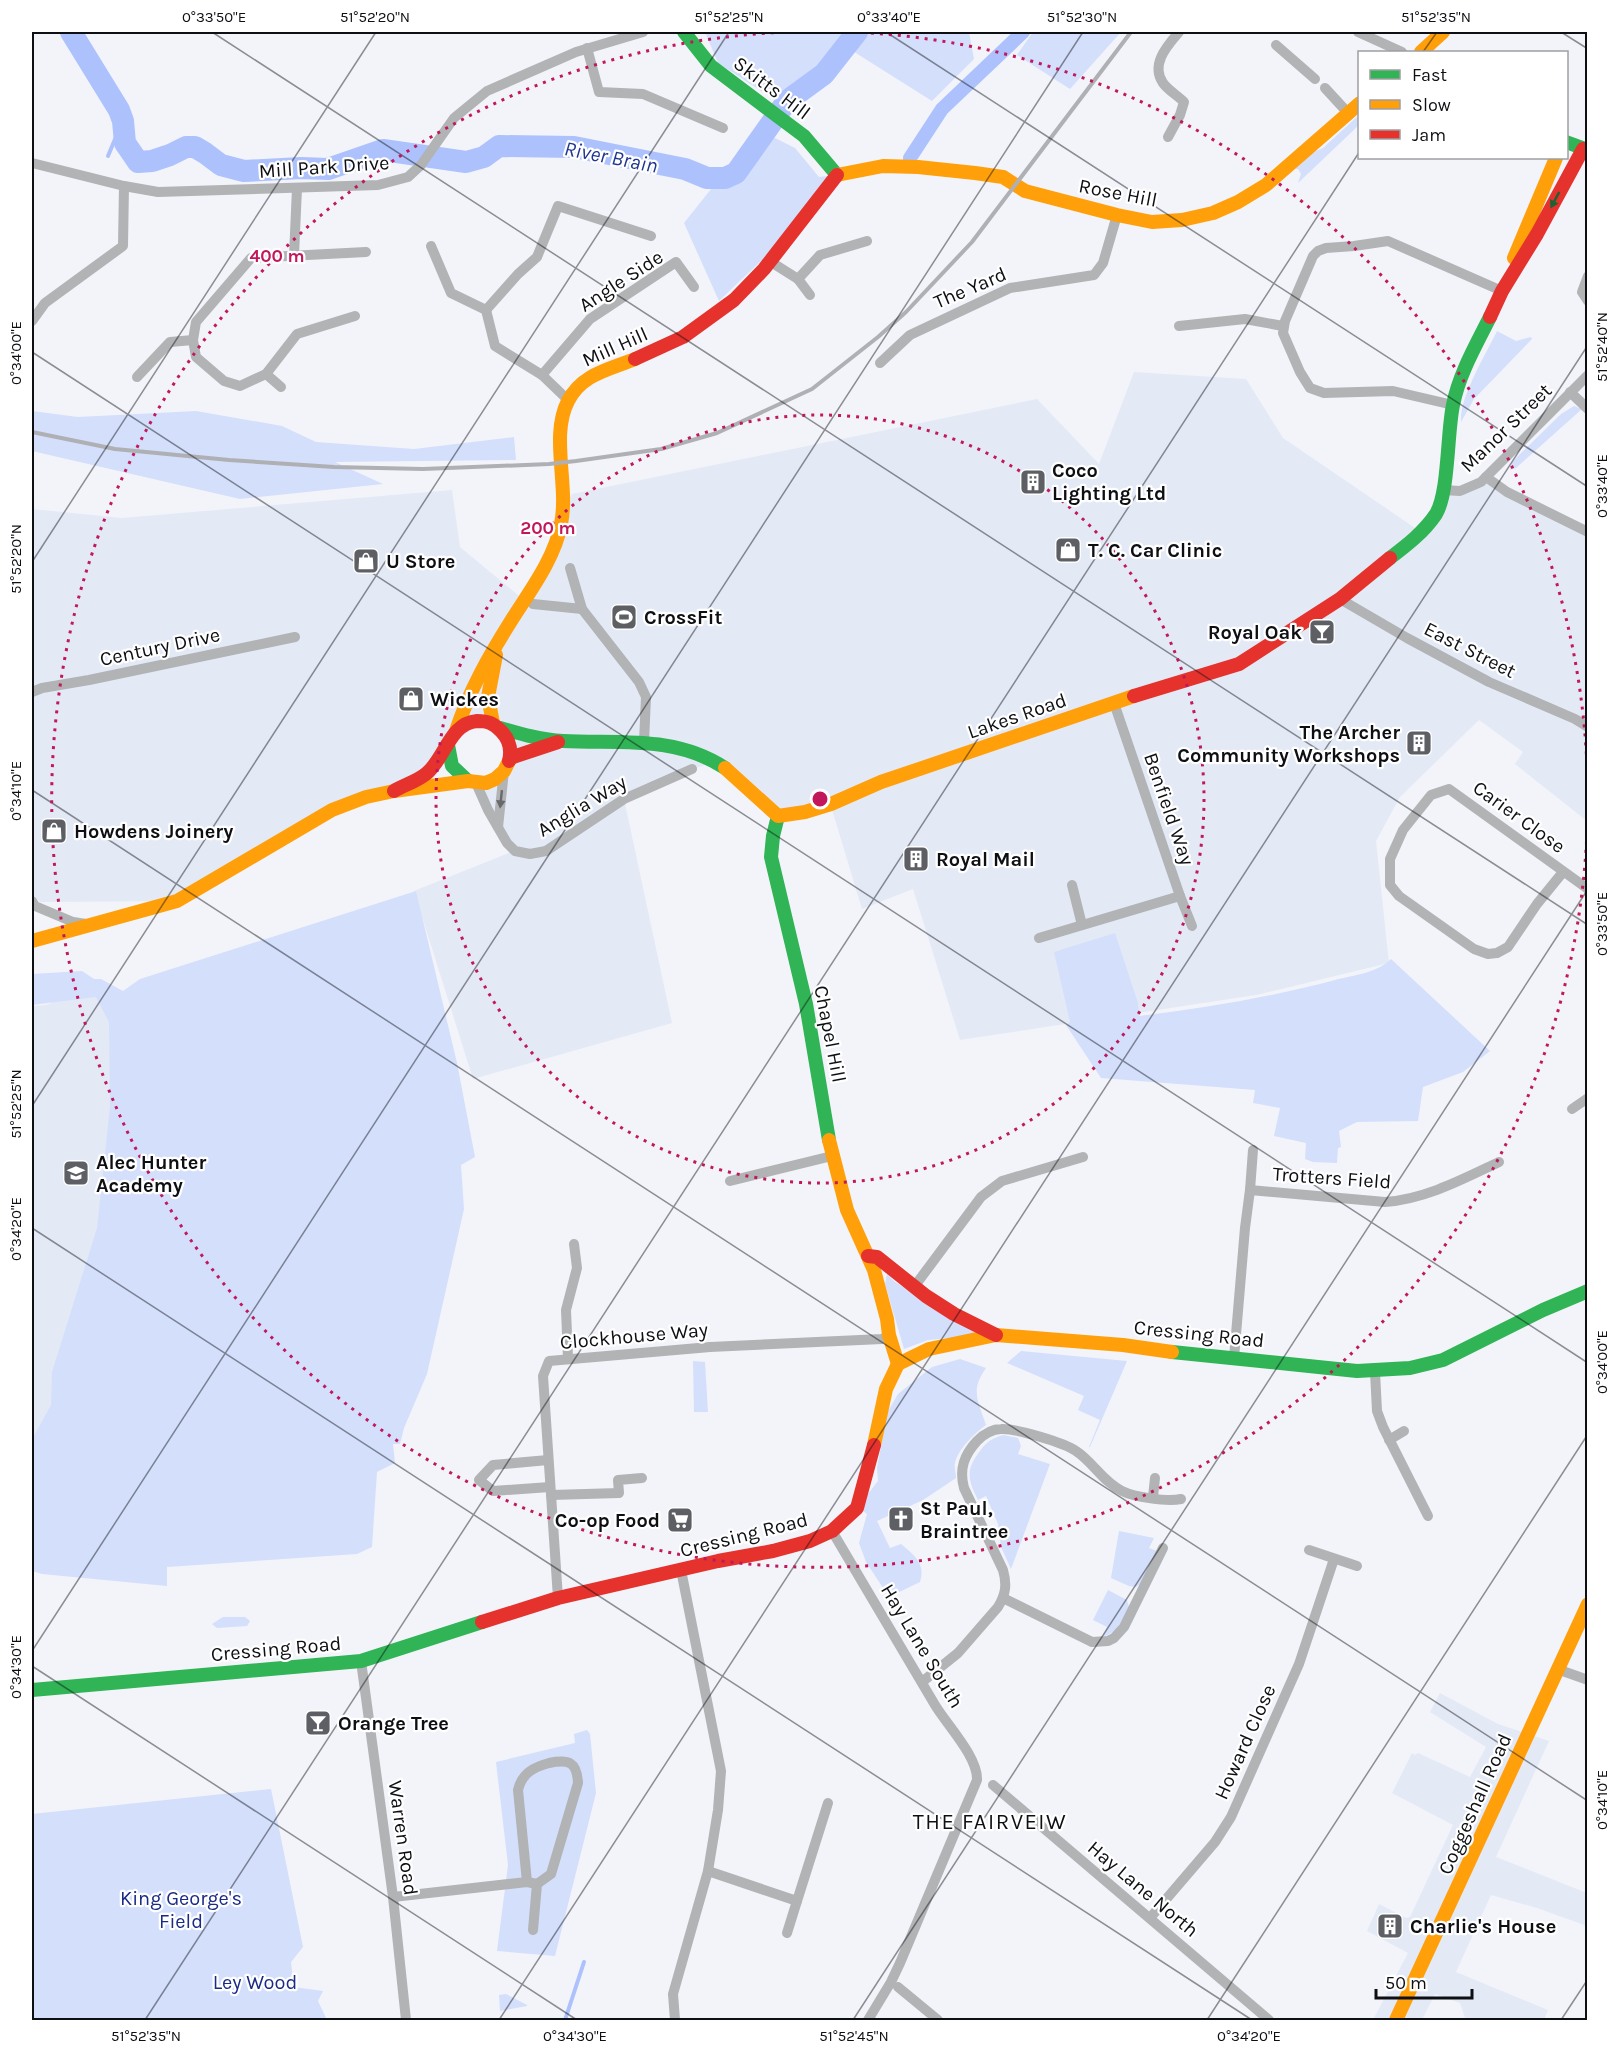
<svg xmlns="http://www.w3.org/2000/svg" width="1619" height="2052" font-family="Karla,sans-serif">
  <rect width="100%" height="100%" fill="#f2f4fa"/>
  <g fill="#e4e9f6">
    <polygon points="1134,372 1246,379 1283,438 1421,532 1443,490 1455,491 1486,477 1587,527 1587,821 1515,764 1523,752 1479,720 1400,797 1376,841 1389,963 1256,995 960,1040 913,889 862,909 830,803 778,816 715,762 692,769 624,799 672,1023 473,1079 414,891 514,851 476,783 495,779 510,747 484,721 448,745 394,791 366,797 177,901 40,902 32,896 32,509 122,518 452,490 460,547 524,600 565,504 572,494 1037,399 1099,464"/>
    <polygon points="99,984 130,1099 69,1374 32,1439 32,1006 46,1005"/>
    <polygon points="1440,1693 1498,1724 1549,1741 1496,1857 1587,1893 1587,1926 1537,1908 1491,1895 1456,1972 1548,2010 1544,2020 1473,2020 1465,2018 1460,2003 1435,1994 1422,2020 1373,2020 1408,1953 1367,1931 1379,1904 1406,1918 1410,1917 1453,1825 1392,1793 1412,1753 1415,1755 1418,1753 1470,1777 1486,1747 1430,1712"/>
  </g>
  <g fill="#d4dffc">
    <polygon points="705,32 969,32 974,59 932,101 840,43 833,53 777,101 718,63"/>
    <polygon points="1033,32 1121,32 1070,89 1017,55"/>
    <polygon points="1359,115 1359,125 1298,183 1301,174 1298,169 1295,169 1311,153 1323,148"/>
    <polygon points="773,137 795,148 819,177 837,175 765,257 719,301 684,223 719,179 745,175"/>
    <path d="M1497,331L1516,341L1531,337L1532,339L1474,399L1461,422C1459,398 1486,354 1497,331Z"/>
    <polygon points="1574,406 1582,409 1516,468 1510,470 1512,463 1517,457 1561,414"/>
    <polygon points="32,411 78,417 196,411 282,426 316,442 414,449 514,437 516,460 335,462 383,484 240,499 32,451"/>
    <polygon points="416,891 457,1063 475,1157 461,1165 464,1209 427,1374 404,1428 400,1444 393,1444 395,1463 377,1472 372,1547 357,1554 167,1567 167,1586 42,1574 32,1571 32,1439 51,1405 52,1372 97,1228 110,1107 109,1022 96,997 32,1005 32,974 82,971 94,979 101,979 123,991 140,979"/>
    <path d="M1115,933L1138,1003L1139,1016C1205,1008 1271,997 1335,980C1354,975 1377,973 1391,959L1490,1051L1463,1072L1423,1087L1418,1121L1357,1122L1339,1131L1341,1147L1338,1148L1337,1163L1313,1162L1305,1159L1306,1143L1274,1136L1280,1108L1253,1103L1255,1090L1101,1078L1066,1025L1070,1022L1054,952Z"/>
    <polygon points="887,1274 895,1282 977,1333 975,1336 928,1340 904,1349 885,1284"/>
    <polygon points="1021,1351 1127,1361 1090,1447 1089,1447 1100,1420 1078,1410 1084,1396 1007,1363"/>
    <path d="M960,1359L986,1368C970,1390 978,1401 986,1425C975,1433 958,1449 955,1463C954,1467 956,1474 956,1478L923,1500L877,1521L890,1548L901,1544C914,1555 926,1563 920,1582L889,1597L866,1562L859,1543L867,1514L861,1509L864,1499L878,1481L877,1468L887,1413L898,1394L932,1367Z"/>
    <polygon points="693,1361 705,1362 708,1412 694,1412"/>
    <path d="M1003,1435L1018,1438L1021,1446L1018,1454L1050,1464L1011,1569L1001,1547L998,1524L986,1496L978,1500C968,1480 965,1470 980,1451C986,1442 993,1438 1003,1435Z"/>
    <polygon points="1119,1531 1154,1538 1149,1548 1157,1551 1140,1584 1136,1587 1129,1586 1111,1578"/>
    <path d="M1108,1590L1127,1600L1129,1607C1122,1620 1118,1633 1102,1637L1107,1627L1093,1620Z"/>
    <polygon points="223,1617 245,1617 250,1621 247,1626 217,1628 212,1624"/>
    <polygon points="587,1730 590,1734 596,1793 555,1956 497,1951 508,1865 496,1762 575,1743 574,1734"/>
    <polygon points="271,1789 303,1947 291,1962 294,1987 323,1991 318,2001 327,2020 32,2020 32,1814"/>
    <polygon points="506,1994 527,2005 527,2006 500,2011 499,1995"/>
  </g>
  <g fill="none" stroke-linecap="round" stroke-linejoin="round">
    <g stroke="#adc2fc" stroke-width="4">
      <polyline points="108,156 118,132 119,110"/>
      <polyline points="565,2020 584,1962"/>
    </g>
    <polyline stroke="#adc2fc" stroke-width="14" points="910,158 942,109 1023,32"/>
    <polyline stroke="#adc2fc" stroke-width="22" points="71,32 119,110 123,121 125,143 138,162 152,161 170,155 186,147 195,147 205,153 221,165 244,171 301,168 328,169 383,150 466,162 484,157 499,146 574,147 685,169 707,178 725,178 736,173 787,101 824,74 857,32"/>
    <g stroke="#b1b3b5" stroke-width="10">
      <polyline points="1358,32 1402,52"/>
      <polyline points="1276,45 1315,79"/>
      <polyline points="587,48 599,92 643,94 723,128"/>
      <polyline points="1325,88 1348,113"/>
      <path d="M1168,137L1180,115L1184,102C1178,96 1168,90 1163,83C1150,64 1168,45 1179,32"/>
      <polyline points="32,163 124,186 158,192 378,185 408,177 421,165 454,118 487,91 576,52 643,32"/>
      <polyline points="431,246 451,293 486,310 495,346 542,375 568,400"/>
      <polyline points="294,256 297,188"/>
      <polyline points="771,262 798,279 820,255 867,241"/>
      <polyline points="1588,276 1582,292 1588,301"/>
      <polyline points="798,279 810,295"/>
      <polyline points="486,310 518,274 537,257 558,206 651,236"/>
      <polyline points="355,316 297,334 266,374 240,386 224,381 196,357 193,340 196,322 251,258 366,252"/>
      <polyline points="32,321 45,303 123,246 124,186"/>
      <polyline points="1179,326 1245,319 1283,326"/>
      <polyline points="880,363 910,335 1010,288 1094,275 1103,263 1117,215"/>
      <polyline points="266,374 281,387"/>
      <polyline points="542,375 590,319 676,262 694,287"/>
      <polyline points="137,377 170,342 193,340"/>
      <polyline points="1570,392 1588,409"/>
      <polyline points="1453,405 1393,391 1324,393 1310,388 1300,372 1283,333 1285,321 1313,256 1318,251 1326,248 1354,246 1388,241 1502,291"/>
      <polyline points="1486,477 1507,492 1588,532"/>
      <polyline points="1443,490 1460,491 1481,482 1588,375"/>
      <polyline points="570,568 582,609 639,682 646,697 644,742"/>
      <polyline points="1340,599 1407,638 1489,682 1575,719 1588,727"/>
      <polyline points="533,604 582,609"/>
      <polyline points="32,692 42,688 89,680 295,637"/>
      <polyline points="1114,703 1180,896 1192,926"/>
      <polyline points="476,783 488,810 507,843 515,851 530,854 546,851 624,799 692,769"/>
      <polyline points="498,827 504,771"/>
      <polyline points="1563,872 1537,904 1508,947 1497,953 1488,954 1474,949 1399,896 1390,885 1390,859 1403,830 1431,795 1449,789 1588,889"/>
      <polyline points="1072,885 1082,925"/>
      <polyline points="32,901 35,906 73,922 86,924"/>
      <polyline points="1039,938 1180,896"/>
      <polyline points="1572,1109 1588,1098"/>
      <polyline points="730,1181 832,1156"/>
      <polyline points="1250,1190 1253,1150"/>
      <polyline points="914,1287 981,1197 1002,1181 1083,1157"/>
      <polyline points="568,1358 566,1310 577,1268 574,1244"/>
      <path d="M1234,1358L1245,1228L1250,1190L1385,1202C1426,1199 1463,1179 1499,1162"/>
      <polyline points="1375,1372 1377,1411 1383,1427 1428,1516"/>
      <polyline points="1389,1440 1404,1431"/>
      <polyline points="548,1460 493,1465 479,1480 493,1491 550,1487"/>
      <polyline points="551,1495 619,1493 618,1480 642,1478"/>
      <polyline points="1153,1497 1155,1478"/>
      <path d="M832,1531C866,1589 901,1647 935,1705C947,1725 978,1757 977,1780L900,1963L891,1982L868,2020"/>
      <polyline points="1309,1550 1357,1566"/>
      <polyline points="558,1598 543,1376 549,1361 710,1347 882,1339 889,1335"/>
      <polyline points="1003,1598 1092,1642 1108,1641 1114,1638 1124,1627 1163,1548"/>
      <polyline points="361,1661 393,1897 406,2020"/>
      <polyline points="1557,1669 1588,1680"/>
      <path d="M922,1682L958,1653L998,1607C1006,1594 1007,1584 1003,1570L964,1488C959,1469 964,1455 977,1441C983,1435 992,1429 1001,1429C1015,1428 1065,1443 1076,1451C1093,1462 1103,1482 1122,1491C1134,1497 1167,1502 1181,1499"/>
      <polyline points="993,1785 1269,2020"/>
      <polyline points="708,1871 797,1901 828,1803"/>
      <path d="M393,1897L527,1882L537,1884L551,1874L578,1783C577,1762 569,1759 549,1763C534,1767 522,1773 518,1790L527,1882"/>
      <polyline points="1150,1918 1215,1842 1231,1817 1299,1664 1334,1559"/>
      <polyline points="533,1930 537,1884"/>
      <polyline points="787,1933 797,1901"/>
      <polyline points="898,1987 938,2020"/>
      <polyline points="675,2020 673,1994 708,1871 718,1810 721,1771 681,1570"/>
    </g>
    <g stroke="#30b455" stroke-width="14">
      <polyline points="684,32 711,66 804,136 837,175"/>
      <polyline points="1566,142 1588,150"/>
      <path d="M1390,558C1407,545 1424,532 1436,514C1449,492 1447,433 1453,405C1459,374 1476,345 1490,317"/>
      <path d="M500,728C521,734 542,740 563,741C619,744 675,735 725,768"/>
      <polyline points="448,745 452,766 468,781"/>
      <polyline points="778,816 773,836 771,857 806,1004 829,1140"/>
      <polyline points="1172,1352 1357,1371 1410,1368 1443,1360 1543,1310 1588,1291"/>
      <polyline points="32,1690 361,1661 482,1622"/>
    </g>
    <g stroke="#ff9f0a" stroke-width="14">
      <polyline points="1421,52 1443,32"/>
      <polyline points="837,175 883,166 918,167 975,173 1003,177 1025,191 1117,215 1152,222 1182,220 1213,213 1238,202 1266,185 1360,103"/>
      <polyline points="1514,258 1556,158"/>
      <polyline points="493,723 488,697 496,655"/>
      <path d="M456,731C469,691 489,656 511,621C530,591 555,558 561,524C569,485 550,436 568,401C582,374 608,370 635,359"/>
      <polyline points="725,768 778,816 805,812 831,804 881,782 1134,696"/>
      <polyline points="32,941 177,901 332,810 366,797 394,791 468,781 486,783 495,779 504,771 509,761"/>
      <polyline points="829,1140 847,1210 874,1270 887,1319 889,1335 898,1364"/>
      <polyline points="874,1445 886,1389 898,1364 929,1349 996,1335 1123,1345 1172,1352"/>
      <polyline points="1396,2020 1588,1604"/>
    </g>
    <g stroke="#e5322d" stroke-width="14">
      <polyline points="1490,317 1502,291 1537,234 1583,149"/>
      <polyline points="635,359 683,337 734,300 764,269 837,175"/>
      <polyline points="1134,696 1239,664 1340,599 1390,558"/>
      <polyline points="510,758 558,742"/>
      <path d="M394,791C404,785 418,781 427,773C445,758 450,723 477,721C488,721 493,723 501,731C509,739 512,749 509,761"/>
      <polyline points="868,1256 877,1257 926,1296 954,1314 996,1335"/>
      <polyline points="482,1622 558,1598 718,1561 773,1551 810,1541 832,1531 857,1508 874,1445"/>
    </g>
    <polyline stroke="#afb0b4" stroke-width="4" points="32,432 115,449 229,460 334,467 423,469 549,464 576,461 661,449 717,433 812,389 878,337 906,312 972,242 1131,32"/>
  </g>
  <defs><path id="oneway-solid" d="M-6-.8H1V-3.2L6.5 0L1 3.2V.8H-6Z" transform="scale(1.5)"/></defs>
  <use fill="#1e6234" href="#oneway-solid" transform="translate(1555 200) rotate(118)"/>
  <use fill="#67696c" href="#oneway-solid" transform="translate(501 799) rotate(96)"/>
  <path fill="none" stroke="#0d0f13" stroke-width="1.5" stroke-opacity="0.45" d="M212,32L1588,925M886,32L1588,487M1561,32L1588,49M1423,52L1437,32M32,352L1588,1363M32,562L376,32M32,790L1588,1801M32,1106L729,32M32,1228L1252,2020M32,1651L1083,32M32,1666L577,2020M145,2020L1360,151M499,2020L1588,345M853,2020L1588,889M1207,2020L1588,1434M1561,2020L1588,1979"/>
  <g fill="none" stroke="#c2185b" stroke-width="3" stroke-dasharray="3 6">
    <circle cx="820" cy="799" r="384"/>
    <path d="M1587 832A768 768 0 1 1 787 32M853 32A768 768 0 0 1 1587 766"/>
  </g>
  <defs>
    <symbol id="building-square" viewBox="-11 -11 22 22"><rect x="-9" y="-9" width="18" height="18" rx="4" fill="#5d5f64" stroke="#fff"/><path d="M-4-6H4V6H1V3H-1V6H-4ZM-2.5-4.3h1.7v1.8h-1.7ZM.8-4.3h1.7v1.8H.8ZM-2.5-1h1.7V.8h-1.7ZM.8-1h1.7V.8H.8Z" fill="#fff"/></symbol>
    <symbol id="shop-square" viewBox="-11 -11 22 22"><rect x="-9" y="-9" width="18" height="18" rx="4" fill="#5d5f64" stroke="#fff"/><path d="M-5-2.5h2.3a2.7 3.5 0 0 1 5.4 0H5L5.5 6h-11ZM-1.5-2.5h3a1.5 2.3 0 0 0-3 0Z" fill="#fff"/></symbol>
    <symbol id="stadium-square" viewBox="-11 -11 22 22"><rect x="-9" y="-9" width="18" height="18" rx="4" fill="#5d5f64" stroke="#fff"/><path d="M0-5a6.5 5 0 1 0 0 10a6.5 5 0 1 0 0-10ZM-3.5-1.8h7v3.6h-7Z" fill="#fff"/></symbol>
    <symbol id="bar-square" viewBox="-11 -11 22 22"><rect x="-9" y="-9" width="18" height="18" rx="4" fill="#5d5f64" stroke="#fff"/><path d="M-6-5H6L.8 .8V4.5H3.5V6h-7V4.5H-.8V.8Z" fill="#fff"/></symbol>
    <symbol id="school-square" viewBox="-11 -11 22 22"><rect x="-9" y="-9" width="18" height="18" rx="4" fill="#5d5f64" stroke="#fff"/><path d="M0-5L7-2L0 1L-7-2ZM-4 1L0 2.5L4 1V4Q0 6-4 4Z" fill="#fff"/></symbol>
    <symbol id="church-square" viewBox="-11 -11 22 22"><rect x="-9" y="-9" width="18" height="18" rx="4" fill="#5d5f64" stroke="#fff"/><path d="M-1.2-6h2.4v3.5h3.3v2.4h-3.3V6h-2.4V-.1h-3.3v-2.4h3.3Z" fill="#fff"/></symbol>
    <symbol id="supermarket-square" viewBox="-11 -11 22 22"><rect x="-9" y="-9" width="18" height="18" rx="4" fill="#5d5f64" stroke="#fff"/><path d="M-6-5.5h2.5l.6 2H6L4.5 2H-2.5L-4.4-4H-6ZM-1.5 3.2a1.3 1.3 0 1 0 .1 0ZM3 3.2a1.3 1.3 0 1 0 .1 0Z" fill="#fff"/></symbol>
  </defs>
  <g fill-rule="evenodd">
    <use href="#building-square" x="1018" y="467" width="30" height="30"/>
    <use href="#shop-square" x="1053" y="535" width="30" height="30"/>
    <use href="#shop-square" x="351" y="546" width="30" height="30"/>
    <use href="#stadium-square" x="609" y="602" width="30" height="30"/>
    <use href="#bar-square" x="1307" y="617" width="30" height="30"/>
    <use href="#shop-square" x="396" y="684" width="30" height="30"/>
    <use href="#building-square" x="1404" y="728" width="30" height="30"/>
    <use href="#shop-square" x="39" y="816" width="30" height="30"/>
    <use href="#building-square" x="901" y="844" width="30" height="30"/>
    <use href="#school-square" x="61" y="1158" width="30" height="30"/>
    <use href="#church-square" x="886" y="1504" width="30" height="30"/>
    <use href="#supermarket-square" x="665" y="1505" width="30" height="30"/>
    <use href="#bar-square" x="303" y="1708" width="30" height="30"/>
    <use href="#building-square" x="1375" y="1911" width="30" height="30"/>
  </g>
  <g text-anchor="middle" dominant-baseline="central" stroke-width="4.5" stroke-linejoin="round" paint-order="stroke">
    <g font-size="20" fill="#0d0f13" stroke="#fff">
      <text transform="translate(772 88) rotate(37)">Skitts Hill</text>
      <text transform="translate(324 167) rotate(-4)">Mill Park Drive</text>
      <text transform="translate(1118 193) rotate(11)">Rose Hill</text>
      <text transform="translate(621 281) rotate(-33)">Angle Side</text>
      <text transform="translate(970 288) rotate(-23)">The Yard</text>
      <text transform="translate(615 347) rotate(-24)">Mill Hill</text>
      <text transform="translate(1506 428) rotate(-44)">Manor Street</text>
      <text transform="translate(160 647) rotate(-12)">Century Drive</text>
      <text transform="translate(1470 650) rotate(27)">East Street</text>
      <text transform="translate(1017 716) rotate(-19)">Lakes Road</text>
      <text transform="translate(582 806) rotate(-31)">Anglia Way</text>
      <text transform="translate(1169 809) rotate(71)">Benfield Way</text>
      <text transform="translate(1519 817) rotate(36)">Carier Close</text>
      <text transform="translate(830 1034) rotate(79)">Chapel Hill</text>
      <text transform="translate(1332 1178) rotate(4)">Trotters Field</text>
      <text transform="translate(1199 1334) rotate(6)">Cressing Road</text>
      <text transform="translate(634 1336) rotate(-5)">Clockhouse Way</text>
      <text transform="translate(744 1535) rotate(-14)">Cressing Road</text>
      <text transform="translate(922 1646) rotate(59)">Hay Lane South</text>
      <text transform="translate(276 1649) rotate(-5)">Cressing Road</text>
      <text transform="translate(1245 1742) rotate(-66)">Howard Close</text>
      <text transform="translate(1475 1804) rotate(-66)">Coggeshall Road</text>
      <text transform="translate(403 1838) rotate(82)">Warren Road</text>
      <text transform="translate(1143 1889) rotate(40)">Hay Lane North</text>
    </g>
    <g font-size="20" font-weight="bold" fill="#0d0f13" stroke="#fff" text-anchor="start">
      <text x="1052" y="470">Coco<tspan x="1052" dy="23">Lighting Ltd</tspan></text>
      <text x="1088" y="550">T. C. Car Clinic</text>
      <text x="386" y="561">U Store</text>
      <text x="644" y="617">CrossFit</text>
      <text x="1302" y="632" text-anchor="end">Royal Oak</text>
      <text x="430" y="699">Wickes</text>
      <text x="1400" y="732" text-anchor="end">The Archer<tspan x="1400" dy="23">Community Workshops</tspan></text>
      <text x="74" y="831">Howdens Joinery</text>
      <text x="936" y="859">Royal Mail</text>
      <text x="96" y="1162">Alec Hunter<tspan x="96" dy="23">Academy</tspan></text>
      <text x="920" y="1508">St Paul,<tspan x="920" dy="23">Braintree</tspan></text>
      <text x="660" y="1520" text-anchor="end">Co-op Food</text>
      <text x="338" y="1723">Orange Tree</text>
      <text x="1410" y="1926">Charlie's House</text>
    </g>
    <g font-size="20" fill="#1a2a85" stroke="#fff">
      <text x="181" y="1898">King George's<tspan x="181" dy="23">Field</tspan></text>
      <text x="255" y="1982">Ley Wood</text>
    </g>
    <g font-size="21" font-style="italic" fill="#213591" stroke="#fff">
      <text transform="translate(611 157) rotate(11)">River Brain</text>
    </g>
    <g font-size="22" letter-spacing="1.5" fill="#0d0f13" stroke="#fff">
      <text x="990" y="1822">THE FAIRVEIW</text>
    </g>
  </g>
  <circle cx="820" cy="799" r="9" fill="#c2185b" stroke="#fff" stroke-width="3"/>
  <g font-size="18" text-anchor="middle" font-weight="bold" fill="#c2185b" stroke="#fff" stroke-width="4.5" stroke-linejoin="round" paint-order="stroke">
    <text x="277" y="262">400 m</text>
    <text x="548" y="534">200 m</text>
  </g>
  <rect width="1619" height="2052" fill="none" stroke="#ffffff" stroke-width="66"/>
  <rect x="1358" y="51" width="210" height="108" fill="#ffffff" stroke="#9e9fa1" stroke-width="1.5"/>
  <rect x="1370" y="70" width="30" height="9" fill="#30b455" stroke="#9e9fa1" stroke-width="1.5"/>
  <text x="1412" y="81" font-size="18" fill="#0d0f13">Fast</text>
  <rect x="1370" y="100" width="30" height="9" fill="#ff9f0a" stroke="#9e9fa1" stroke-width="1.5"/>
  <text x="1412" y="111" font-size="18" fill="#0d0f13">Slow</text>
  <rect x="1370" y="130" width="30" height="9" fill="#e5322d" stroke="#9e9fa1" stroke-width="1.5"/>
  <text x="1412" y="141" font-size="18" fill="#0d0f13">Jam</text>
  <path d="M1376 1989v9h96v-9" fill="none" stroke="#0d0f13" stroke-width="3"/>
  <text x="1385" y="1989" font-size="18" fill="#0d0f13" stroke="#ffffff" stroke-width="4.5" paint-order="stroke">50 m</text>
  <rect x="33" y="33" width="1553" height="1986" fill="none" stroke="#0d0f13" stroke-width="2"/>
  <g font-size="15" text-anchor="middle" fill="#0d0f13">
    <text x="214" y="22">0°33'50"E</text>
    <text x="375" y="22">51°52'20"N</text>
    <text x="729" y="22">51°52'25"N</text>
    <text x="889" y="22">0°33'40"E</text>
    <text x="1082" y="22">51°52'30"N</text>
    <text x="1436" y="22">51°52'35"N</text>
    <text transform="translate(1602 347) rotate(-90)" y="5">51°52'40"N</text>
    <text transform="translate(16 353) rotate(-90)" y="5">0°34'00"E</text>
    <text transform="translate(1602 486) rotate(-90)" y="5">0°33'40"E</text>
    <text transform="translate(16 559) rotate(-90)" y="5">51°52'20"N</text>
    <text transform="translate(16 791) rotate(-90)" y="5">0°34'10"E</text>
    <text transform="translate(1602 924) rotate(-90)" y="5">0°33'50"E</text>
    <text transform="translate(16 1104) rotate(-90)" y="5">51°52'25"N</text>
    <text transform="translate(16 1229) rotate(-90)" y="5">0°34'20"E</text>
    <text transform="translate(1602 1362) rotate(-90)" y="5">0°34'00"E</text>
    <text transform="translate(16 1667) rotate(-90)" y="5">0°34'30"E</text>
    <text transform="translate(1602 1800) rotate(-90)" y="5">0°34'10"E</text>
    <text x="146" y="2041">51°52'35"N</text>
    <text x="575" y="2041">0°34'30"E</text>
    <text x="854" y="2041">51°52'45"N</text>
    <text x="1249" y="2041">0°34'20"E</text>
  </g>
</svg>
